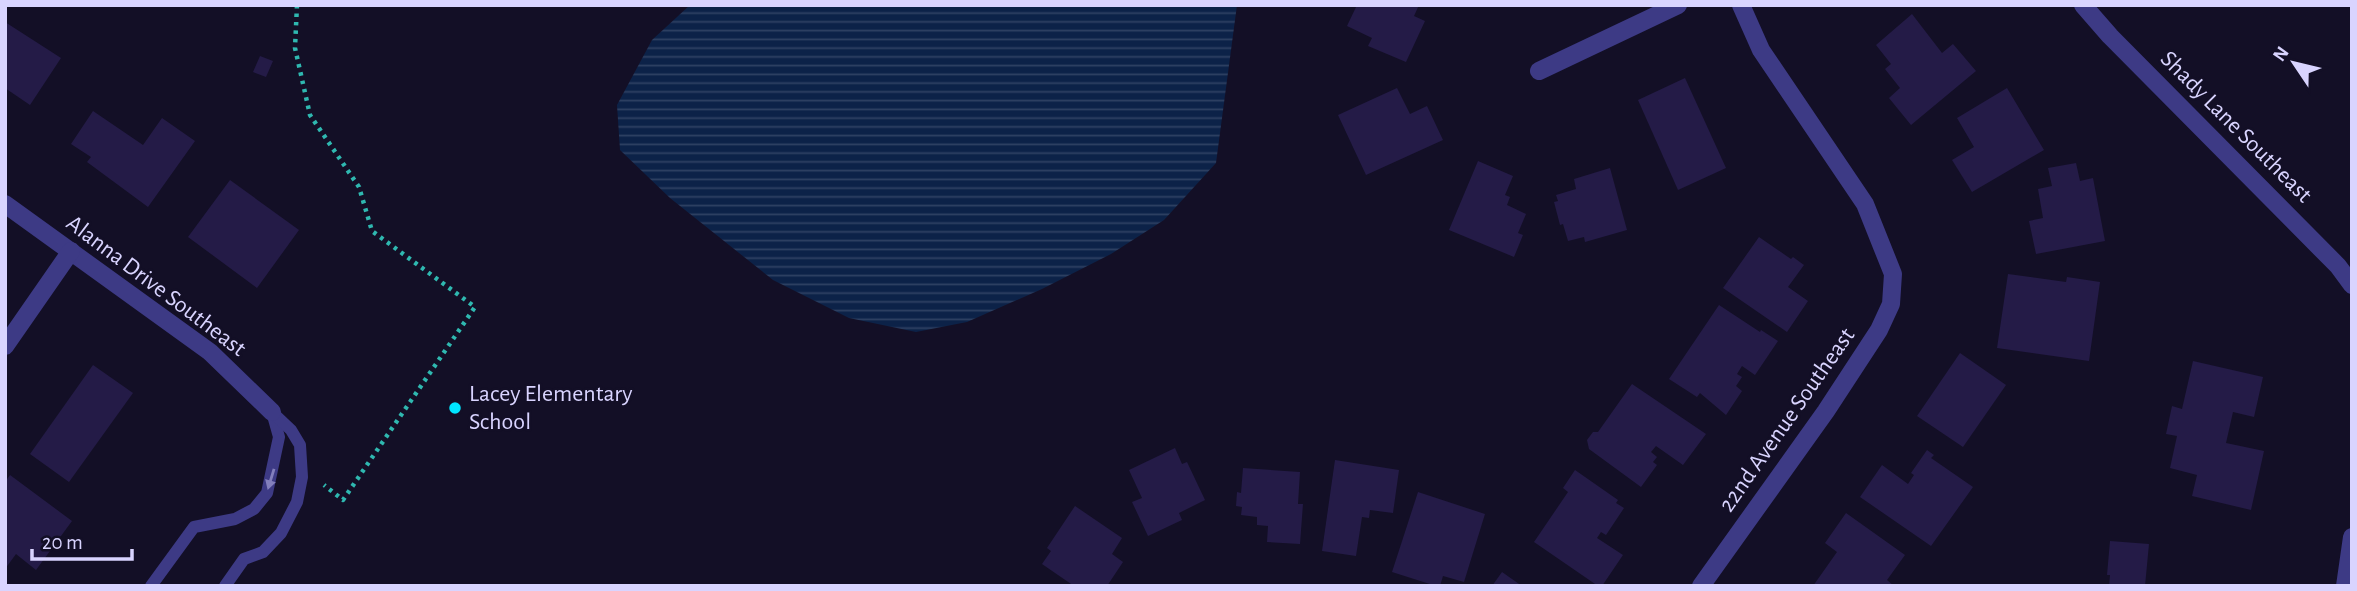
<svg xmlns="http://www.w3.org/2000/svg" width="2357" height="591" font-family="'Alegreya Sans',sans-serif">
  <defs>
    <pattern id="water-rules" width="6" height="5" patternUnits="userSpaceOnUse" patternTransform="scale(1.75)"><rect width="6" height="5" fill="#0c2248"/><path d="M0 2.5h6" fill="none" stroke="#2f4163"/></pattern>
  </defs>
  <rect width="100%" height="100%" fill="#130f26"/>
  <polygon fill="url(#water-rules)" points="690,5 1237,5 1216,163 1164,220 1111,254 1042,289 967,322 916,332 849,318 773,280 670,198 620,150 617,105 652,40"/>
  <g fill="#241b47">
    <polygon points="1357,5 1419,5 1414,16 1425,21 1406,62 1368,46 1372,38 1347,26"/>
    <polygon points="1912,14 1942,53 1953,44 1976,71 1911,125 1889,98 1900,88 1885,69 1891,64 1876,45"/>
    <polygon points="5,22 61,58 30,105 5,88"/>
    <polygon points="260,56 273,61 266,77 253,72"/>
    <polygon points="1685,78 1726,168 1678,190 1638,100"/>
    <polygon points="1397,88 1410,114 1427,106 1443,140 1366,175 1338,115"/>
    <polygon points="2007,88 2044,150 1972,192 1952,160 1974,147 1957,118"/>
    <polygon points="93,111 143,145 162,118 195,141 148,207 87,162 91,157 71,144"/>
    <polygon points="1478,161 1513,176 1505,195 1510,197 1507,205 1526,214 1518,233 1523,235 1514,257 1449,230"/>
    <polygon points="2076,163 2080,181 2093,178 2105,241 2036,254 2029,221 2043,218 2038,189 2052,186 2048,168"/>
    <polygon points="1610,168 1627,230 1585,242 1584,237 1568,241 1563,224 1560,225 1554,202 1558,201 1556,195 1576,189 1574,179"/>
    <polygon points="230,180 299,230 257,288 188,237"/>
    <polygon points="1759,237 1791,259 1793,257 1804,265 1788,287 1808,301 1787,332 1723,288"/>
    <polygon points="2008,274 2066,282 2067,277 2100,282 2089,361 1997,348"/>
    <polygon points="1719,305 1760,332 1761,330 1778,341 1755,375 1742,366 1737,374 1742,377 1736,386 1742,391 1726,415 1700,393 1697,397 1669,379"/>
    <polygon points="1960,353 2006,385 1963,447 1917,416"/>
    <polygon points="2193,361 2263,377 2254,417 2233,412 2226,443 2264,451 2251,510 2192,496 2197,475 2170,468 2177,436 2166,434 2172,406 2182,409"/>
    <polygon points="93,365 133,393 69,482 30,454"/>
    <polygon points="1632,384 1706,434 1683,465 1656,446 1651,452 1657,457 1653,462 1657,465 1641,487 1589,449 1587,440 1593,432 1598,432"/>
    <polygon points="1175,448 1182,464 1187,462 1205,500 1179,513 1182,520 1148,536 1132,502 1142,498 1129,470"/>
    <polygon points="1927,450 1934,455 1931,458 1973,487 1931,546 1860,497 1882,465 1908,484 1914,475 1911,473"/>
    <polygon points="1335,460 1399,470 1393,513 1370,510 1369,518 1362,517 1356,556 1322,551"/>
    <polygon points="1243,468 1300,472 1298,504 1303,504 1300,544 1267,542 1268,526 1257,525 1257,517 1241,515 1242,507 1236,506 1237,492 1241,493"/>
    <polygon points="1575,470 1618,500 1616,503 1624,508 1606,535 1601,532 1597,538 1623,555 1602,586 1598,586 1534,542 1568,492 1563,488"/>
    <polygon points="10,475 72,521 36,570 16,554 5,569 5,482"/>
    <polygon points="1418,492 1485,514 1464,582 1443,576 1440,586 1436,586 1392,572"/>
    <polygon points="1075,506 1122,538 1112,554 1123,562 1107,586 1074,586 1042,564 1051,551 1047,548"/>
    <polygon points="1846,513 1905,555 1887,580 1894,586 1813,586 1837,552 1825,543"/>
    <polygon points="2110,541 2149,544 2145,586 2109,586 2110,575 2107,575"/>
    <polygon points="1502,572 1522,586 1492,586"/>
  </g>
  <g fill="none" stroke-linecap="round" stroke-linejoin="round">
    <polyline stroke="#2fb8b0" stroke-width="4.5" stroke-dasharray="3.5 5" stroke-linecap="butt" points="297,5 295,48 310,115 359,187 372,231 475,307 343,500 324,485"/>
    <g stroke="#3d3a85" stroke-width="12">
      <polyline points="151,586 194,527 235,519 254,509 267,493 279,437 272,412"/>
      <polyline points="225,586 244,559 263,552 281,533 297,502 302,477 300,445 291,430 272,412"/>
    </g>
    <g stroke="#3d3a85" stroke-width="18">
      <polyline points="1539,71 1678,5"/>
      <polyline points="5,204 210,352 272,412"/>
      <polyline points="5,346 71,251"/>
      <polyline points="1701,586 1826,411 1879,330 1891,304 1893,274 1865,204 1761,50 1741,5"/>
    </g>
    <g stroke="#3d3a85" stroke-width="18">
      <polyline points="2083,5 2110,36 2338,266 2352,285"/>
      <polyline points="2345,586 2352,537"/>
    </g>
  </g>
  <defs><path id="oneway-solid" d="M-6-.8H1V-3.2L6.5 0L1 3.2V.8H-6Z" transform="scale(1.75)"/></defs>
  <use fill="#837fbc" href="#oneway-solid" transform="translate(271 479) rotate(107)"/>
  <circle fill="#00e5ff" stroke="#130f26" stroke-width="2.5" cx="455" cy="408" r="7"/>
  <g text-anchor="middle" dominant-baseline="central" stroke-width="5" stroke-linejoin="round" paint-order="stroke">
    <g font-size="24" fill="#d9d4ff" stroke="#130f26">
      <text transform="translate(2236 127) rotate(45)">Shady Lane Southeast</text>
      <text transform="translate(156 286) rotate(37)">Alanna Drive Southeast</text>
      <text transform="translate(1787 420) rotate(-55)">22nd Avenue Southeast</text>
    </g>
    <g font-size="24" fill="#d9d4ff" stroke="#130f26" text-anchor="start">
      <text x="469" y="394">Lacey Elementary<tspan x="469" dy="28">School</tspan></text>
    </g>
  </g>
  <rect width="2357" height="591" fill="none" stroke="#d9d4ff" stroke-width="14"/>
  <g transform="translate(2294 63) rotate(305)" stroke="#130f26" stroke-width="5" paint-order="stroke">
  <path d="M0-5L12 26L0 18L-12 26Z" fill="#d9d4ff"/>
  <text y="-10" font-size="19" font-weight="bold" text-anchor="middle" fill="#d9d4ff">N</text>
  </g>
  <path d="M32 549v10h100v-10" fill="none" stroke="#d9d4ff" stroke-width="3.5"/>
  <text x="42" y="549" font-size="21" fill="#d9d4ff" stroke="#130f26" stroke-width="5" paint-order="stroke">20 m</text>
</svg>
